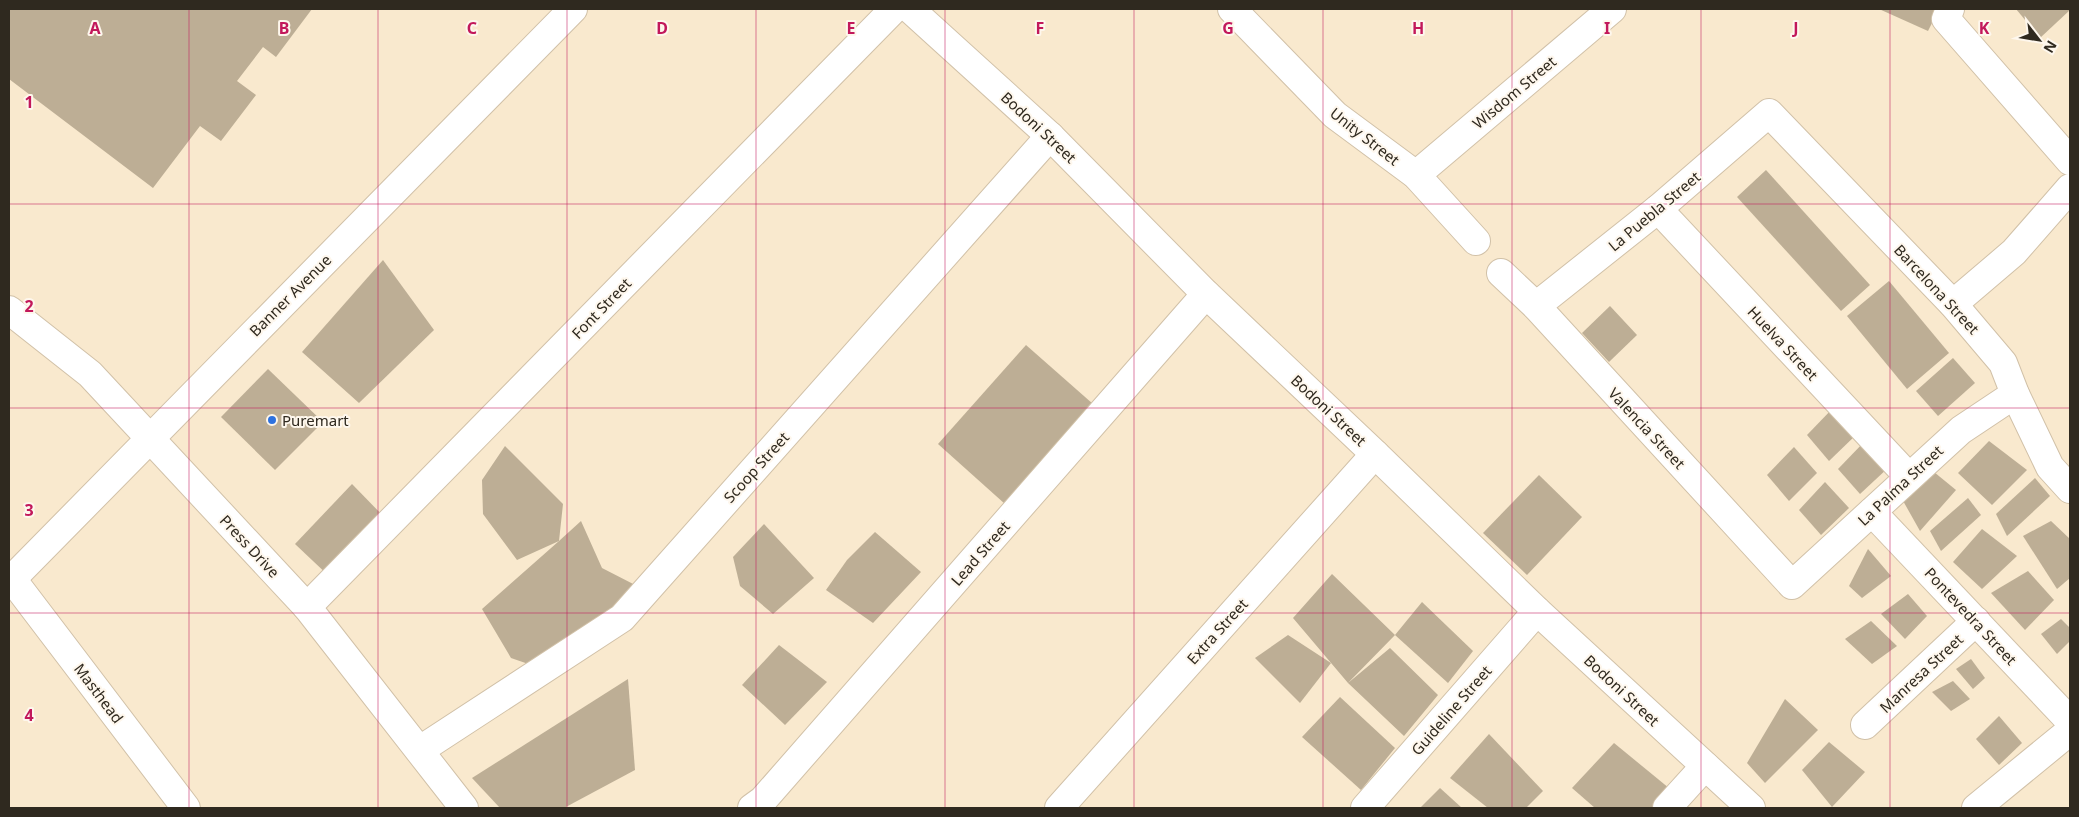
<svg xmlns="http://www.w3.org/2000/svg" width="2079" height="817" font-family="'Noto Sans',sans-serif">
  <rect width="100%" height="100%" fill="#f9e9ce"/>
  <g fill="#bdae95">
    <polygon points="9,9 312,9 276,57 263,47 237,81 256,95 221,141 200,126 153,188 9,79"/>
    <polygon points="1879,9 1939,9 1928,31"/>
    <polygon points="2016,9 2070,9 2070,10 2040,38"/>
    <polygon points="1766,170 1870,285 1841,311 1737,197"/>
    <polygon points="383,260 434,330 359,403 302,352"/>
    <polygon points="1889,281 1949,353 1907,389 1847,316"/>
    <polygon points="1610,306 1637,335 1609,362 1582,333"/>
    <polygon points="1026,345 1093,404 1005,504 938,444"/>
    <polygon points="1953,358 1975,383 1938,416 1916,391"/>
    <polygon points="268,369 323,422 275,470 221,417"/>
    <polygon points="1834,407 1858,433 1829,461 1807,435"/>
    <polygon points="1865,441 1889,467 1860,494 1838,469"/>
    <polygon points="1989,441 2027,470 1992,505 1958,473"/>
    <polygon points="505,446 563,504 559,541 581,521 602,568 641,588 540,668 511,658 482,609 559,541 517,560 483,514 482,480"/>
    <polygon points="1794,447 1817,473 1789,501 1767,475"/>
    <polygon points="1934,472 1956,490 1920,531 1902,499"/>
    <polygon points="1539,475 1582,517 1527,575 1483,533"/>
    <polygon points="2035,478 2050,496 2007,536 1996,514"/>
    <polygon points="1825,482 1849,508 1821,535 1799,510"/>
    <polygon points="352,484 388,521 331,578 295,544"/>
    <polygon points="1968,498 1981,515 1941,551 1930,531"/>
    <polygon points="2051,521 2070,539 2070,578 2057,589 2023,536"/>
    <polygon points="764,524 814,578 773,614 740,586 733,557"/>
    <polygon points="1982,529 2017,556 1982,589 1953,562"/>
    <polygon points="875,532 921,572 873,623 826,590 847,560"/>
    <polygon points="1868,549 1891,576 1862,598 1849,586"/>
    <polygon points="2028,571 2054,600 2025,630 1991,593"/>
    <polygon points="1332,574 1395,635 1348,683 1390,648 1438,695 1404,736 1348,683 1293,618"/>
    <polygon points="1908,594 1927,616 1905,639 1881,614"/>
    <polygon points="1422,602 1473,651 1448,683 1395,635"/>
    <polygon points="2061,619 2070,628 2070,641 2057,654 2041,634"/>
    <polygon points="1871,621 1897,646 1872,664 1845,639"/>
    <polygon points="1288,635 1331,663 1300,703 1255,658"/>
    <polygon points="779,645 827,682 785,725 742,685"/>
    <polygon points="1971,659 1985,678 1973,689 1956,669"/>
    <polygon points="628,679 635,770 564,808 500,808 472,778"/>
    <polygon points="1953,681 1970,699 1951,711 1932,692"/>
    <polygon points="1340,697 1395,748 1361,790 1302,737"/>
    <polygon points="1785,699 1818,730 1765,783 1747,763"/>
    <polygon points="1999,716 2022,743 1999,765 1976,739"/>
    <polygon points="1489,734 1543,791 1526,808 1488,808 1450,778"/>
    <polygon points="1829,742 1865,772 1832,807 1802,770"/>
    <polygon points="1614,743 1675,793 1662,808 1595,808 1572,788"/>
    <polygon points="1440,788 1462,808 1420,808"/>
  </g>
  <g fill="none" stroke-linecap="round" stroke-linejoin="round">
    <defs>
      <g id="minor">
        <polyline points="910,9 1050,136 1206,294 1375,454 1537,611 1751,808"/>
        <polyline points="1232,9 1335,115 1416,175 1476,241"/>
        <polyline points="1950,9 1946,19 2070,161"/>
        <polyline points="1416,175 1612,9"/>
        <polyline points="1658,209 1909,477"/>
        <polyline points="1501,273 1536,306 1792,585 1961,430 2015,394"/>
        <polyline points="1953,304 2014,252 2070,188"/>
        <polyline points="1536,306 1658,209 1769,113 1953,304 2003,363 2015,394 2050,467 2070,489"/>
        <polyline points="9,310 90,374 307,607 464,808"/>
        <polyline points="1872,512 2070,721"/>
        <polyline points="12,579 186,808"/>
        <polyline points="9,582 573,9"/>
        <polyline points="307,607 894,9"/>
        <polyline points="1865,725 1976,621"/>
        <polyline points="420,750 622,618 1050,136"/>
        <polyline points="752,808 763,800 1206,294"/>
        <polyline points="1059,808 1375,454"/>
        <polyline points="1365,808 1537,611"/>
        <polyline points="1667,808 1705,766"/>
        <polyline points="1976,808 2070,731"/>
      </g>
    </defs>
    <use href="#minor" stroke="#d1c1a8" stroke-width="30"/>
    <use href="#minor" stroke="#fff" stroke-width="28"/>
  </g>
  <path fill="none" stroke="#c2185b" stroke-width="1" stroke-opacity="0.55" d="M189,9V808M378,9V808M567,9V808M756,9V808M945,9V808M1134,9V808M1323,9V808M1512,9V808M1701,9V808M1890,9V808M9,204H2070M9,408H2070M9,613H2070"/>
  <circle fill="#2e72df" stroke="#fef7ed" stroke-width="2" cx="272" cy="420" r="5"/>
  <g text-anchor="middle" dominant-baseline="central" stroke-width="4" stroke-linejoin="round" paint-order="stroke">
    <g font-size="15" fill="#2f291f" stroke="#fef7ed">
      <text transform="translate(1514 92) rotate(-40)">Wisdom Street</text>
      <text transform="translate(1039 127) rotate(43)">Bodoni Street</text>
      <text transform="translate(1365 136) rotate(38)">Unity Street</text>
      <text transform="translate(1654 211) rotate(-40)">La Puebla Street</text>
      <text transform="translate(1937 289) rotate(47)">Barcelona Street</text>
      <text transform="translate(290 295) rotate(-45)">Banner Avenue</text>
      <text transform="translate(601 308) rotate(-46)">Font Street</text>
      <text transform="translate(1783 343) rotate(47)">Huelva Street</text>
      <text transform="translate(1329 410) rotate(43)">Bodoni Street</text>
      <text transform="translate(1647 428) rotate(47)">Valencia Street</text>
      <text transform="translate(756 467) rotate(-48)">Scoop Street</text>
      <text transform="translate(1900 485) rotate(-43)">La Palma Street</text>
      <text transform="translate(250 546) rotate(47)">Press Drive</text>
      <text transform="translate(980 553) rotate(-49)">Lead Street</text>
      <text transform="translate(1971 616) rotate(47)">Pontevedra Street</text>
      <text transform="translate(1217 631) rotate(-48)">Extra Street</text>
      <text transform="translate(1921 673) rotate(-43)">Manresa Street</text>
      <text transform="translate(1622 690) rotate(43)">Bodoni Street</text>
      <text transform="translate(99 693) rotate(53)">Masthead</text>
      <text transform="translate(1451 710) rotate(-49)">Guideline Street</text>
    </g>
    <g font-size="15" fill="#2f291f" stroke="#fef7ed" text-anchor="start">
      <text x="282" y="420">Puremart</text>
    </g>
  </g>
  <g font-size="16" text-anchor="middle" font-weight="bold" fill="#c2185b" stroke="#fef7ed" stroke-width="4" stroke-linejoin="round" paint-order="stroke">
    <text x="95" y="34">A</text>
    <text x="284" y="34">B</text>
    <text x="472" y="34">C</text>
    <text x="662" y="34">D</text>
    <text x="851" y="34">E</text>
    <text x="1040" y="34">F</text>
    <text x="1228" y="34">G</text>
    <text x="1418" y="34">H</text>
    <text x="1607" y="34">I</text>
    <text x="1796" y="34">J</text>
    <text x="1984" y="34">K</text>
    <text x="29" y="108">1</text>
    <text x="29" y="312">2</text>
    <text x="29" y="516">3</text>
    <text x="29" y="721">4</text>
  </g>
  <rect width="2079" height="817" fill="none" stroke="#2f291f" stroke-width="20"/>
  <g transform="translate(2039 40) rotate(121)" stroke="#fef7ed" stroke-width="4" paint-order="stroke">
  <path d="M0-4L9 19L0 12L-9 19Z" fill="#2f291f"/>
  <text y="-8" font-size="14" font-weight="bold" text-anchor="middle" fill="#2f291f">N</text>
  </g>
</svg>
